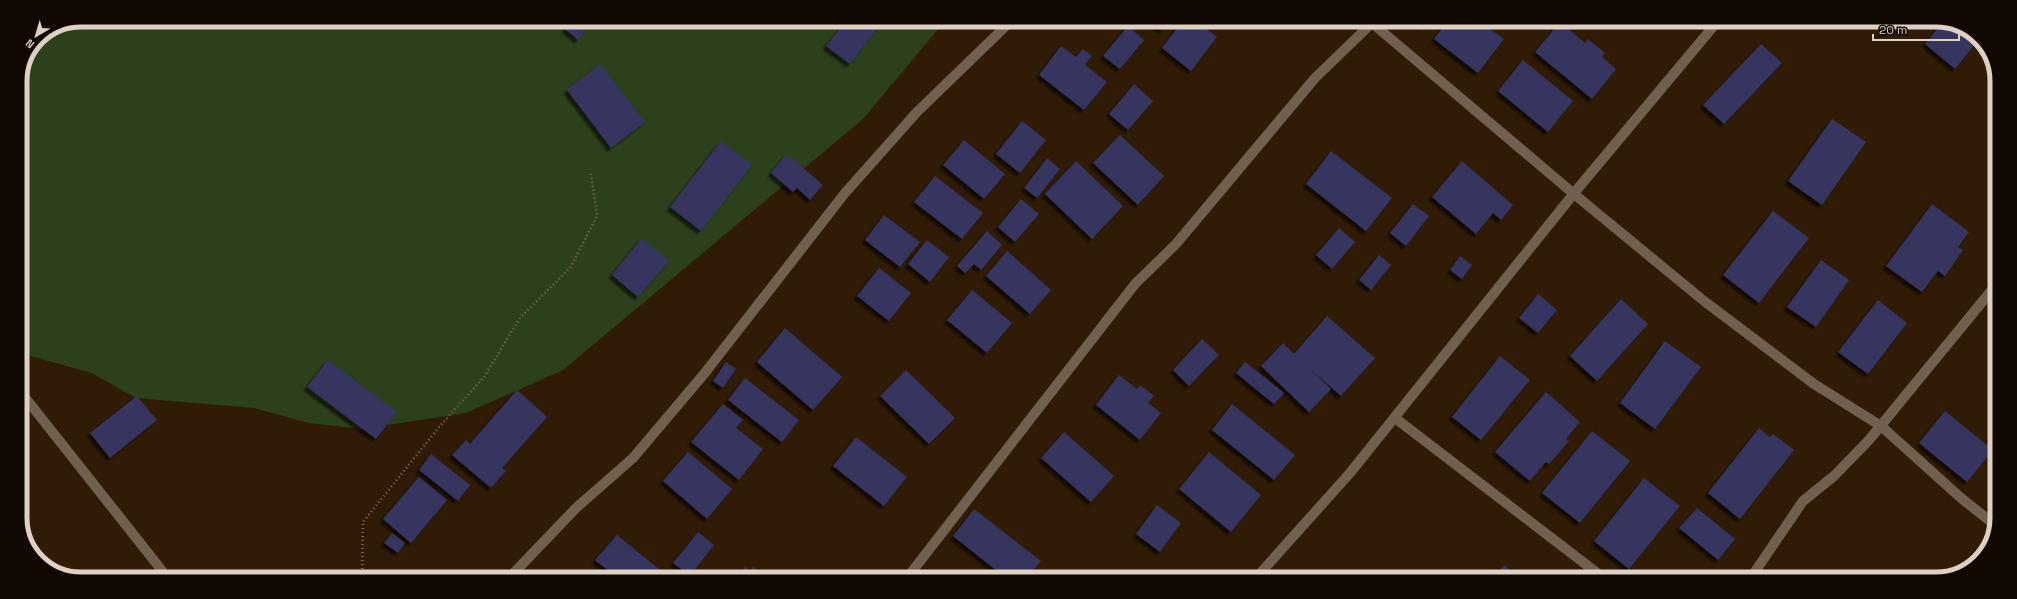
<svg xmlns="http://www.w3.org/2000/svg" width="2017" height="599" font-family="'Space Grotesk',sans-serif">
  <defs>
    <filter id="shadow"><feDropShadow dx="-3.5" dy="3.5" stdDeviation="1" flood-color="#0009"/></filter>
  </defs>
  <rect width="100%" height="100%" fill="#301c06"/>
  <polygon fill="#2d401c" points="82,20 945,21 863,119 563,370 466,413 361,429 309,423 254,408 136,398 92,373 20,353 20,81 38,38"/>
  <g fill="#343460" filter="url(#shadow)">
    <polygon points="572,21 585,32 578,40 565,29"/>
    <polygon points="846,21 883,21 850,64 826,46"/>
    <polygon points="1151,21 1169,21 1162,30"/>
    <polygon points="1183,21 1196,21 1217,37 1191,71 1162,48"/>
    <polygon points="1417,22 1428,22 1422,27"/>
    <polygon points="1447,22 1481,22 1504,39 1478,73 1434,39"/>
    <polygon points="1560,22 1585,43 1588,39 1605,53 1602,57 1616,69 1592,99 1535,52"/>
    <polygon points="1943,22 1952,22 1979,39 1955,69 1925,44"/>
    <polygon points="1128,26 1144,40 1120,69 1103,56"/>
    <polygon points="1761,44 1782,63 1724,124 1703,105"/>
    <polygon points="1061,46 1076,57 1083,49 1092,56 1085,65 1107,82 1084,110 1039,75"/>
    <polygon points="1523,60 1573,101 1548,132 1498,91"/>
    <polygon points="600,64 645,122 611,148 567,90"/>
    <polygon points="1134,84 1153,101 1128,130 1109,114"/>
    <polygon points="1832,119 1866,142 1822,205 1788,181"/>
    <polygon points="1022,121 1046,140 1020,173 996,154"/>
    <polygon points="1120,135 1164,176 1138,205 1093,163"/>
    <polygon points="964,140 1005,174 984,199 943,165"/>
    <polygon points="721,141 752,165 701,231 670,207"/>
    <polygon points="1331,151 1392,198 1366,231 1306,184"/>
    <polygon points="787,154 823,185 810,200 797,188 793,192 771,173"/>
    <polygon points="1047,158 1060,169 1037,198 1024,188"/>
    <polygon points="1076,161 1123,206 1092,239 1045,194"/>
    <polygon points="1462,161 1513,205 1501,220 1493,213 1476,234 1432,197"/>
    <polygon points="935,176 983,213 962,239 914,202"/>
    <polygon points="1021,199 1039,214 1015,242 998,227"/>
    <polygon points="1413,204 1429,216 1406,246 1390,233"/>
    <polygon points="1932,204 1969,232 1958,247 1963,250 1945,276 1938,271 1922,292 1886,266"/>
    <polygon points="1773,211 1809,238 1759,303 1723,275"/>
    <polygon points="884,215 920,242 900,267 865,240"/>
    <polygon points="1339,228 1355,242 1332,269 1316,255"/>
    <polygon points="987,231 1002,245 981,270 974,264 965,273 957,266"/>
    <polygon points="642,238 669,261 638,297 612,275"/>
    <polygon points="927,240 949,257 930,282 908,264"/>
    <polygon points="1007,251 1051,290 1030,314 986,276"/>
    <polygon points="1379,255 1391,265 1371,290 1359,280"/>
    <polygon points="1460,256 1472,265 1462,279 1450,270"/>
    <polygon points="1821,260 1849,280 1816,327 1787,307"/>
    <polygon points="879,268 911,293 889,321 857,296"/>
    <polygon points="972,290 1012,323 987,353 947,320"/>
    <polygon points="1538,294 1557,310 1538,333 1519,318"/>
    <polygon points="1621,299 1648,324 1597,381 1570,356"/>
    <polygon points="1878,300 1907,323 1868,374 1838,352"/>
    <polygon points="1327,316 1375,358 1341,396 1308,367 1331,389 1309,412 1261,366 1283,343 1294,354"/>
    <polygon points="785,328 842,377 813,410 757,362"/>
    <polygon points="1202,339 1219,355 1189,386 1173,370"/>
    <polygon points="1665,341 1701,367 1655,429 1620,403"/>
    <polygon points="1500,356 1530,380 1481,440 1452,417"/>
    <polygon points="328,360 397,412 376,439 307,387"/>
    <polygon points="726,362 736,369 723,388 713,381"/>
    <polygon points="1245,362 1284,393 1274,404 1236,373"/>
    <polygon points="906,370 955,418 929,444 880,396"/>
    <polygon points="1119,375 1137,389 1140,385 1154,396 1148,403 1161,413 1140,440 1096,405"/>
    <polygon points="745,378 799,420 782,442 728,400"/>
    <polygon points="517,390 547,417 502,468 506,471 491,488 452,455 466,440 470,444"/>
    <polygon points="1546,392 1580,422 1566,439 1569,441 1549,464 1546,462 1530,481 1495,452"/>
    <polygon points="137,396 157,420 110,458 90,433"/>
    <polygon points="723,404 743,420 736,428 763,449 739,480 691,442"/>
    <polygon points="1232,404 1295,455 1274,480 1212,430"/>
    <polygon points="1945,411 1993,450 1967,482 1919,443"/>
    <polygon points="1759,428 1770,437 1773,434 1794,450 1740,519 1708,493"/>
    <polygon points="1592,431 1630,461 1580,523 1542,493"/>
    <polygon points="1064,432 1114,476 1091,502 1041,458"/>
    <polygon points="856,437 907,477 884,506 833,466"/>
    <polygon points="688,452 732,489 707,519 663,481"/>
    <polygon points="1209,452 1261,495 1231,532 1179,489"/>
    <polygon points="431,454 470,485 458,501 419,470"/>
    <polygon points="419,477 447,500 411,543 383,519"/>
    <polygon points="1644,478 1680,506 1629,569 1594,541"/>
    <polygon points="1157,505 1181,523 1160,552 1136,534"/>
    <polygon points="1697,508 1735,539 1718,560 1679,528"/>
    <polygon points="974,509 1041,561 1027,578 1006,578 953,536"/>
    <polygon points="698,532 714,545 690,576 673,563"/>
    <polygon points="392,533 405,543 398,553 384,543"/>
    <polygon points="617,535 660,570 654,578 616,577 595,560"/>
    <polygon points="1504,565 1521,579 1493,578"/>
    <polygon points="745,567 750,571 753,567 763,574 760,578 737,578"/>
    <polygon points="589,571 597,577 584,577"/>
    <polygon points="1934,571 1942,577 1927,579"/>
    <polygon points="666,573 673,578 662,578"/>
  </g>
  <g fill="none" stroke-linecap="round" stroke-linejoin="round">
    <polyline stroke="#7f6e5c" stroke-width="2.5" stroke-dasharray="1 3" stroke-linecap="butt" points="362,577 363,522 440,426 484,377 520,318 570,268 597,216 591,174"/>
    <g stroke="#71604f" stroke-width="10">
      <polyline points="20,391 167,577"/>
      <polyline points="1395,418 1605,579"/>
      <polyline points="510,577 576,508 633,458 704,374 845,193 917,112 1011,21"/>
      <polyline points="907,578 1135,284 1176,244 1315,78 1372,23 1574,194 1704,301 1814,384 1881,426 1961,498 1995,525"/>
      <polyline points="1256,578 1350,473 1575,192 1717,22"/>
      <polyline points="1750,579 1803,501 1834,476 1869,440 1996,285"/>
    </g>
  </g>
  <path d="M0 0H2017V599H0ZM81 27H1936A54 54 0 0 1 1990 81V518A54 54 0 0 1 1936 572H81A54 54 0 0 1 27 518V81A54 54 0 0 1 81 27Z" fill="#110802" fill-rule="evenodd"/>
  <path fill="none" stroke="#ded0c3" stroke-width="5" d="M81 27H1936A54 54 0 0 1 1990 81V518A54 54 0 0 1 1936 572H81A54 54 0 0 1 27 518V81A54 54 0 0 1 81 27Z"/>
  <g transform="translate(36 36) rotate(218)" stroke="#110802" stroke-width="3" paint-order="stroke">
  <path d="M0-3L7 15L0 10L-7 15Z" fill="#ded0c3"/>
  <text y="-6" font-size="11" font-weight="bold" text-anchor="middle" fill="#ded0c3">N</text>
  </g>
  <path d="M1873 34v6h86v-6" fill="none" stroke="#ded0c3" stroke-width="2"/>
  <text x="1879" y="34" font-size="12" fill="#ded0c3" stroke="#110802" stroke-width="3" paint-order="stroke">20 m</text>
</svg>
